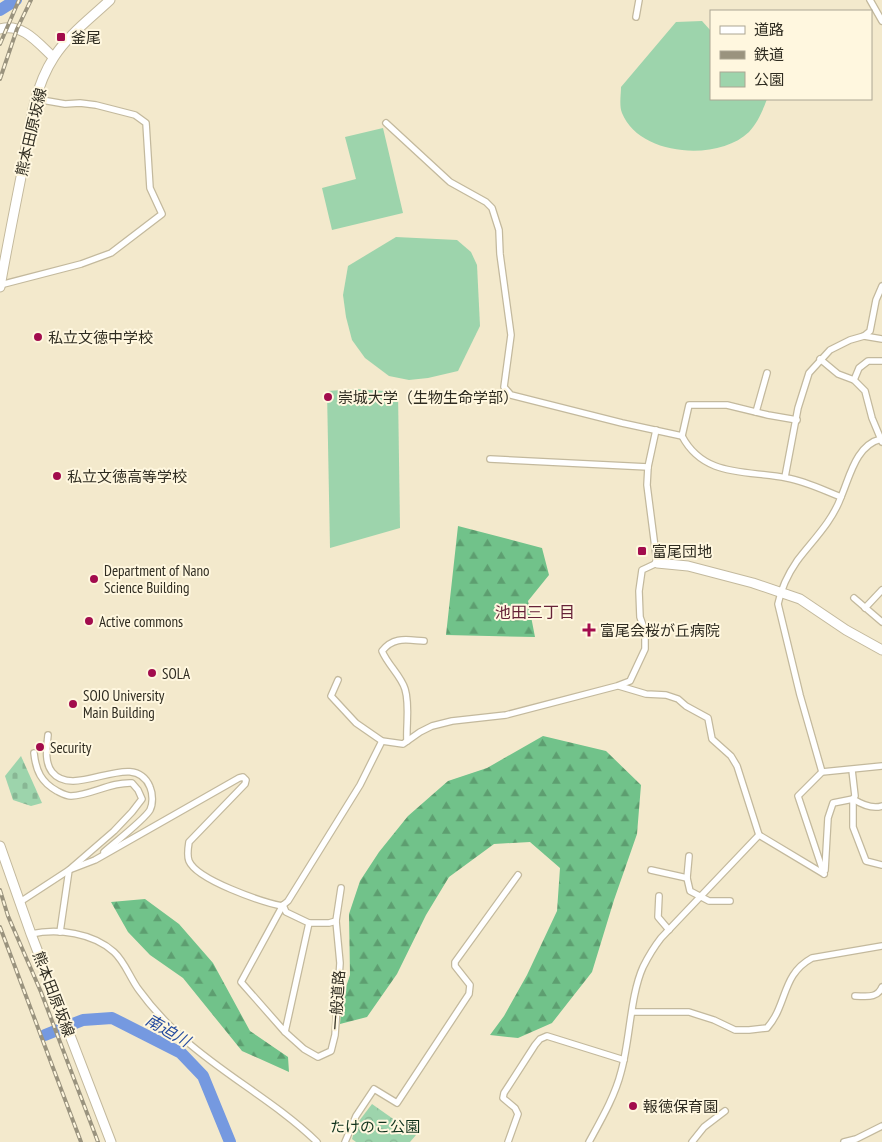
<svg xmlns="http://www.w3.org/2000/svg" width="882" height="1142" font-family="'PT Sans Narrow','Noto Sans JP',sans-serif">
  <defs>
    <pattern id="forest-firs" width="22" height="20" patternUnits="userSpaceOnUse" patternTransform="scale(1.25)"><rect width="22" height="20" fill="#71c28a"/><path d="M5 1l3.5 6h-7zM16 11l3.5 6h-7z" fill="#5d9e70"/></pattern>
    <pattern id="cemetery-stones" width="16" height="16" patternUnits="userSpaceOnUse" patternTransform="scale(1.25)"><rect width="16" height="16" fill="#9dd4ac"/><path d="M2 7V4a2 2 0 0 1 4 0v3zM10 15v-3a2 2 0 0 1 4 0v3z" fill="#88b694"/></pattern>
    <pattern id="park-crowns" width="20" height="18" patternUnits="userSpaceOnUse" patternTransform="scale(1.25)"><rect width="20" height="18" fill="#9dd4ac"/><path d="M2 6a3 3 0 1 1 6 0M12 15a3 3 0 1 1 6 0" fill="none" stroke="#88b694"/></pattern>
  </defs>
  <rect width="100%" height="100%" fill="#f3e9cc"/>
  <g fill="#9dd4ac">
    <path d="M702,21L711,31V99H767C762,112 758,122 749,132C718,162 639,156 622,113C619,106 621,94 621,87L676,22Z"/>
    <polygon points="383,128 403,213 332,230 322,188 356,179 345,137"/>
    <polygon points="396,237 457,240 471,252 477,265 480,326 458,371 428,378 409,380 389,376 365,358 352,340 346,317 343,295 348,266"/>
    <polygon points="357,389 398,392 400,528 330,548 327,391"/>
  </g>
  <g fill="url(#forest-firs)">
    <polygon points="458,526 542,548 549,575 528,601 535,637 446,635"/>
    <polygon points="543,736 606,751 641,785 637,834 614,900 592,972 552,1023 518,1038 490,1035 504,1016 527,975 557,911 560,868 530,842 494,844 449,877 426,915 397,974 367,1017 340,1024 342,999 350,975 349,914 360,881 379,852 408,816 448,781 487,768"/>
    <polygon points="145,899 179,924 213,963 250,1031 288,1057 289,1072 242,1051 183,978 150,955 128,932 111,902"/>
  </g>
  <polygon fill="url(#cemetery-stones)" points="21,756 42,803 31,806 13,800 5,776"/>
  <polygon fill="url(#park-crowns)" points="372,1104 416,1135 410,1142 356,1142 352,1139 356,1125"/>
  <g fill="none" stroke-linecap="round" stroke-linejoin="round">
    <g stroke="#7599e0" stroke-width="12">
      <polyline points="0,10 16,0"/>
      <polyline points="45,1035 83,1020 112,1018 181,1053 203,1076 230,1142"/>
    </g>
    <defs>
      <g id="street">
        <polyline points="870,0 882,21"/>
        <polyline points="636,17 639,0"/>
        <polyline points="386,123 450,182 486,202 492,208 499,230 500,254 511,335 504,387 511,395 622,423 682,436 689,405 727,405 768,415 797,420"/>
        <polyline points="0,285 81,264 111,253 162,214 150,188 146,123 135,115 96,105 80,103 65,104 36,99"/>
        <polyline points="864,336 882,339"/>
        <polyline points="820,359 838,374 854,380 865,391 872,418 882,442"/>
        <polyline points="854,380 859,368 868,361 882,361"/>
        <polyline points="756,412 767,373"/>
        <path d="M682,436C704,478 747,470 787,478C805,481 823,490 841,497C832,522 812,541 797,561C788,574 781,589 778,604L800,695L822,772"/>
        <polyline points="490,459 648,467"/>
        <polyline points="785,477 798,408 809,373 830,350 850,340 864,336 870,331 876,300 882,286"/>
        <path d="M841,497C850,476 856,445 881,439"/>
        <polyline points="854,598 882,622"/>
        <polyline points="865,608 882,590"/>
        <polyline points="338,680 331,696 356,723 382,741 403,744 420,732 432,726 452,721 506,715 617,686 630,681 645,649 645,631 640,617 639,591 642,570 657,563 647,485 648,467 656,430"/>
        <polyline points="619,686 646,694 666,695 678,699 686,706 708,718 712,739 731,756 737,766 759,835 824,874"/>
        <path d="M48,735C47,746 44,762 52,772C75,801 134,747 150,787C153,794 153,804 150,810C144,820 114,843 104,852"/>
        <path d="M407,741C406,725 410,705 405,689C401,676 388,665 382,651C394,636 407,640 424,641"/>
        <path d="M34,753C36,771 41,782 57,791C61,793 66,796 71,796C92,795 110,782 132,783L138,790L142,799L132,812L114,831L69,870L60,932"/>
        <path d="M852,770L855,796L853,799C861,804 873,809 882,806"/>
        <polyline points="689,856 687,878 690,891 709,901 730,901"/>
        <polyline points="651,870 687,878"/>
        <polyline points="825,870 828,818 833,803 853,799 853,827 866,861 882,865"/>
        <polyline points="824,874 798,796 822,772 882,766"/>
        <polyline points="659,896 658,917 669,930"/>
        <path d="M20,902L69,870L95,860L239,778L243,777L246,780L245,784L189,842C188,848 187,856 189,861C197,880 262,902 282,906L288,901L360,785L382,741"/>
        <polygon points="283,905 286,912 309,923 285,1032 241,982"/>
        <polyline points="336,921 341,888"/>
        <path d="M31,934C58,928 93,933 114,952C125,962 130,978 139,990C152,1008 168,1025 185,1040C227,1077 277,1103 317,1142"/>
        <path d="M855,996C866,996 877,999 882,987"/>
        <path d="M633,1012H689L714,1020L735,1030H749L767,1028C788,1004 781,975 812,958L882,946"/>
        <polyline points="285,1032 304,1049 318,1057 331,1051 335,1035 340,963 336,921 329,923 309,923"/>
        <polyline points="345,1142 356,1116 374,1089 397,1103 469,994 470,985 455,966 455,962 518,875"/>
        <polyline points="508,1142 518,1114 515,1108 503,1098 504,1093 535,1045 540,1039 547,1036 624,1060"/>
        <path d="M589,1142C601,1120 615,1096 621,1072C630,1041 630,996 643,967C648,957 654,947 661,938L759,835"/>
        <polyline points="692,1142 704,1127 725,1111"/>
        <polyline points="844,1142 856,1139 882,1126"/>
      </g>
      <g id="secondary">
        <path d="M0,29C22,22 39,44 53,57"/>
        <polyline points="657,563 688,566 753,583 800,599 846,630 882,650"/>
      </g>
      <g id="primary">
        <path d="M0,287C7,247 15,207 23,167C29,130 33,89 54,57C68,35 91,18 110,0"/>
        <polyline points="0,846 31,934 111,1142"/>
      </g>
    </defs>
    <use href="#street" stroke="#c3b99d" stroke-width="8"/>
    <use href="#secondary" stroke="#c3b99d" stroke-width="11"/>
    <use href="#primary" stroke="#c3b99d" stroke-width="11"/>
    <use href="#street" stroke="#fff" stroke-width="5.5"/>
    <use href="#secondary" stroke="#fff" stroke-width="9"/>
    <use href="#primary" stroke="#fff" stroke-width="9"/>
    <defs>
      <g id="rail">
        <polyline points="0,44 19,0"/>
        <polyline points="0,79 17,29 31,0"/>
        <polyline points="0,890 8,916 41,992 98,1142"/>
        <polyline points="0,927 81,1142"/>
      </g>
    </defs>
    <use href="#rail" stroke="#9a937e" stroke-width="4"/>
    <use href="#rail" stroke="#fff7df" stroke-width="2" stroke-dasharray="5.5" stroke-linecap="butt"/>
  </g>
  <g fill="#a20c4d" stroke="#fff7df" stroke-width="2">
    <rect x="56" y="32" width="10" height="10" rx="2.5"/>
    <circle cx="38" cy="337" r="5"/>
    <circle cx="328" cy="397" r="5"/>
    <circle cx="57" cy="476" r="5"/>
    <rect x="637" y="546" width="10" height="10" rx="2.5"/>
    <circle cx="94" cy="579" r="5"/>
    <circle cx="89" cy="621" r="5"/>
    <path d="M586.5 622.5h5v5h5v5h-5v5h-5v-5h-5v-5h5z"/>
    <circle cx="152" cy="673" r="5"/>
    <circle cx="73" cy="704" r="5"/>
    <circle cx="40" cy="747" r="5"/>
    <circle cx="633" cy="1106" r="5"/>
  </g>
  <g text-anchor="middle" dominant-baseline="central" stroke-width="4" stroke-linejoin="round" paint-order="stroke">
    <g font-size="15" fill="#2f2c21" stroke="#fff7df" text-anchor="start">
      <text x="71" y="37">釜尾</text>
      <text x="48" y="337">私立文徳中学校</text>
      <text x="338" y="397">崇城大学（生物生命学部）</text>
      <text x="67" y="476">私立文徳高等学校</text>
      <text x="652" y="551">富尾団地</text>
      <text x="104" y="570">Department of Nano<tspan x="104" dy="17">Science Building</tspan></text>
      <text x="99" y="621">Active commons</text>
      <text x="600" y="630">富尾会桜が丘病院</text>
      <text x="162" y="673">SOLA</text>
      <text x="83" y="695">SOJO University<tspan x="83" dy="17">Main Building</tspan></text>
      <text x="50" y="747">Security</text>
      <text x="643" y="1106">報徳保育園</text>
    </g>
    <g font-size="15" fill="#2f2c21" stroke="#fff7df">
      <text transform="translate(31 132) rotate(-77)">熊本田原坂線</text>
      <text transform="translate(54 994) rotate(69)">熊本田原坂線</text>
      <text transform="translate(337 1000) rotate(-86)">一般道路</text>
    </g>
    <g font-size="15" fill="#10331d" stroke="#fff7df">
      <text x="375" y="1126">たけのこ公園</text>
    </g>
    <g font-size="16" fill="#662238" stroke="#fff7df">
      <text x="535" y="612">池田三丁目</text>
    </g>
    <g font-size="16" font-style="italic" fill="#254b9f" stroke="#fff7df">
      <text transform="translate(168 1030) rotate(30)">南迫川</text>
    </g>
  </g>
  <rect x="710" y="10" width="162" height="90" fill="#fff7df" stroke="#aca693"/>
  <rect x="720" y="26" width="25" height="8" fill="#ffffff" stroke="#aca693"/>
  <text x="754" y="35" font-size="15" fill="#2f2c21">道路</text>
  <rect x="720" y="51" width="25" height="8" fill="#9a937e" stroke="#aca693"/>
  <text x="754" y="60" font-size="15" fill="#2f2c21">鉄道</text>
  <rect x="720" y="72" width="25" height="15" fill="#9dd4ac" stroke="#aca693"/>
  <text x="754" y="85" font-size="15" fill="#2f2c21">公園</text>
</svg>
